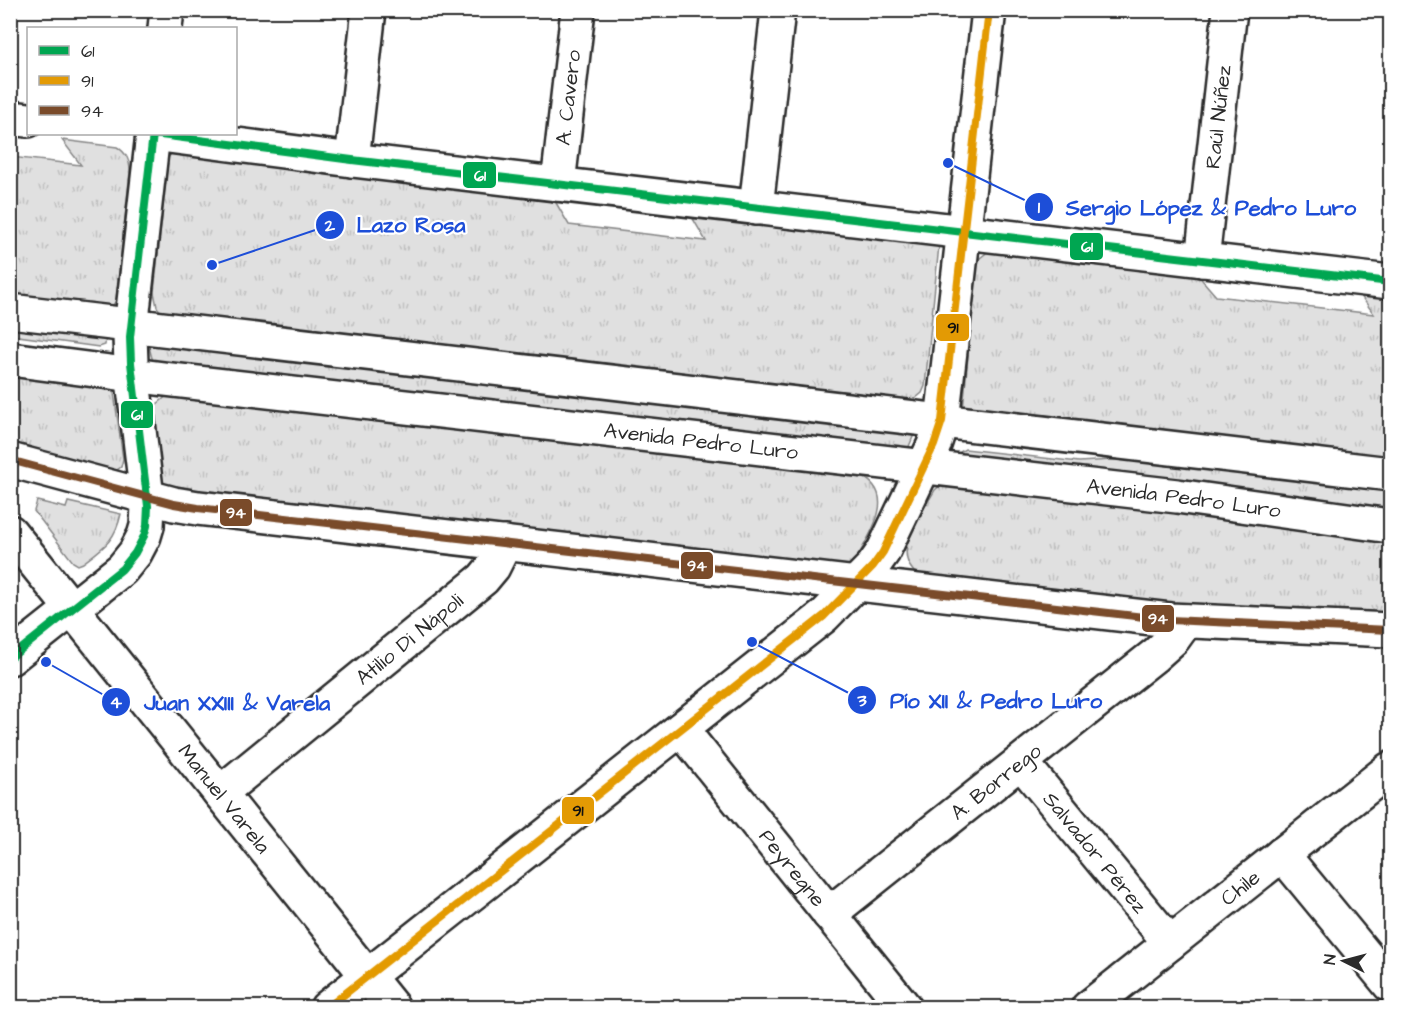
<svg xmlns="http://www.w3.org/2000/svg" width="1401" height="1018" font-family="'Architects Daughter',sans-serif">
  <defs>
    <pattern id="grass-tufts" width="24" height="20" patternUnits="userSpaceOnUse" patternTransform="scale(1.5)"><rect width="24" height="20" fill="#e0e0e0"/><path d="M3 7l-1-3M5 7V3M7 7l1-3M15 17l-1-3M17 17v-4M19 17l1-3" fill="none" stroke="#c0c0c0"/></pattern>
  </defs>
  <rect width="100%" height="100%" fill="#fff"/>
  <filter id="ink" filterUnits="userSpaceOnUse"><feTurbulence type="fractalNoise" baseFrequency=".0167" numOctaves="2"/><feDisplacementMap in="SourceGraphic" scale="12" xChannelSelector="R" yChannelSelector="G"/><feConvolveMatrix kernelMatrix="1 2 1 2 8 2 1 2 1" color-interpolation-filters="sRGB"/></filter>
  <g filter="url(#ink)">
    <g fill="url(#grass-tufts)" stroke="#868686" stroke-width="1.5">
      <path d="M62,140L117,147C127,153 130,161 130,172L116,300L112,307L11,300V157L81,165Z"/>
      <polygon points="172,152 552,196 569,225 706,241 689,212 939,245 925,386 922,393 911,402 161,312 157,307 154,292 168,158"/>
      <polygon points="989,251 1196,273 1216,296 1374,314 1358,292 1390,296 1390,462 963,410 976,268 980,258"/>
      <polygon points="11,323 106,337 105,345 99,347 11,335"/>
      <polygon points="153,342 912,433 913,437 907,451 153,362 149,347"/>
      <polygon points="10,372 110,386 114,393 123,459 121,467 114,472 11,445"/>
      <path d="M168,395L857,474C903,493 867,537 852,567L846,569L170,487L162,484L153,416L156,405Z"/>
      <polygon points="965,449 1079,462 1128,459 1390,488 1390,512 959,456 960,452"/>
      <path d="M949,483L1390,540V616L1219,609L919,576C888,554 921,515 935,490L941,485Z"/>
      <path d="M37,501L66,508L68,502L121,514C115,541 104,547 83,563L78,565L73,562L34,511Z"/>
    </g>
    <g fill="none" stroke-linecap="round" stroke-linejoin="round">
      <defs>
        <g id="minor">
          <polyline points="165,28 167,10"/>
          <polyline points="10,118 28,120"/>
          <polyline points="352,160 369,10"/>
          <path id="s1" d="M558,184L578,10"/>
          <polyline points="756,208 778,10"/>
          <path id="s2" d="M1202,260L1230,10"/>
          <polyline points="10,460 174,504 198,508 1170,620 1390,630"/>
          <path id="s3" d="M10,532L393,1008"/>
          <polyline points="10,658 122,569 135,553 144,536 147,526 148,506 131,363 130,337 153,134 352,160 1390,282"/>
          <path id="s4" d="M681,729L905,1008"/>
          <path id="s5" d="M1021,762L1170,943"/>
          <path id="s6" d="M220,793L483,579L493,567L505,543"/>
          <polyline points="1282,854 1390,985"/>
          <path id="s7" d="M829,914L1155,655L1173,639L1186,621"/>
          <polyline points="327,1008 824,616 873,566 883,552 934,445 942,421 989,10"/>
          <path id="s8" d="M1088,1008L1390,769"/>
        </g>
        <g id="major">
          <polyline points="10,311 1390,474"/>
          <path id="s9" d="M10,359L164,379L1177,496L1390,526"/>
        </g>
      </defs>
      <use href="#minor" stroke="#2b2b2b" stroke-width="38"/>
      <use href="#major" stroke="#2b2b2b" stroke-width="38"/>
      <use href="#minor" stroke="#fff" stroke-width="33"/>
      <use href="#major" stroke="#fff" stroke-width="33"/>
      <defs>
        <polyline id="bus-1" points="10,658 122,569 135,553 144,536 147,526 148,506 131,363 130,337 153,134 352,160 1390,282"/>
        <polyline id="bus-2" points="327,1008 824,616 873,566 883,552 934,445 942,421 989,10"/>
        <polyline id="bus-3" points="10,460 174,504 198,508 1170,620 1390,630"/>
      </defs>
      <use href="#bus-1" stroke="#fff" stroke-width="12"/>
      <use href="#bus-2" stroke="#fff" stroke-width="12"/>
      <use href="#bus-3" stroke="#fff" stroke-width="12"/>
      <use href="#bus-1" stroke="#00a651" stroke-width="8"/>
      <use href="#bus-2" stroke="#e39a04" stroke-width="8"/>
      <use href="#bus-3" stroke="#7a4b2a" stroke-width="8"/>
    </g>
  </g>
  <g text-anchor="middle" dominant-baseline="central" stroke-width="4.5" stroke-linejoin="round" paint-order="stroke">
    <g font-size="21" fill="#2b2b2b" stroke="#fff">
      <text stroke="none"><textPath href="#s1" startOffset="87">A. Cavero</textPath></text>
      <text stroke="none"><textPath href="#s2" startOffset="144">Raúl Núñez</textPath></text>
      <text stroke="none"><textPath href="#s9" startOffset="696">Avenida Pedro Luro</textPath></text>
      <text stroke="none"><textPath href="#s9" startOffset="1182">Avenida Pedro Luro</textPath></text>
      <text stroke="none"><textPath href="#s6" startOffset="244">Atilio Di Nápoli</textPath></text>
      <text stroke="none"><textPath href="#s7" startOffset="213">A. Borrego</textPath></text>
      <text stroke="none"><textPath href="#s3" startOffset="342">Manuel Varela</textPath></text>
      <text stroke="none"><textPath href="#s5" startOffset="117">Salvador Pérez</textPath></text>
      <text stroke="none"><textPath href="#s4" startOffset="178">Peyregne</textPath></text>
      <text stroke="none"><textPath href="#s8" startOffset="194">Chile</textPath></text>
    </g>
  </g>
  <path fill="none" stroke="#1d4ed8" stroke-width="2" d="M948 163L1039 207M212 265L330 225M752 642L862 700M46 662L116 702"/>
  <g fill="#1d4ed8" stroke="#fff" stroke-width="2">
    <circle cx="948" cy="163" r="6"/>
    <circle cx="212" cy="265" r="6"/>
    <circle cx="752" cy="642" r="6"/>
    <circle cx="46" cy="662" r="6"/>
    <circle cx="1039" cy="207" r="15"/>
    <circle cx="330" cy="225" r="15"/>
    <circle cx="862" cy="700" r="15"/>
    <circle cx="116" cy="702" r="15"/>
  </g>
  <g font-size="18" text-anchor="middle" font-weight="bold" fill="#fff">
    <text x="1039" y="213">1</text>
    <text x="330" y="231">2</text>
    <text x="862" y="706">3</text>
    <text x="116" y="708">4</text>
  </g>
  <g font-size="22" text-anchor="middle" font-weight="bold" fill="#1d4ed8" stroke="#fff" stroke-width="4.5" stroke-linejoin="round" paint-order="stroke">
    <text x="1211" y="215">Sergio López &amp; Pedro Luro</text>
    <text x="411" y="232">Lazo Rosa</text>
    <text x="996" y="708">Pío XII &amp; Pedro Luro</text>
    <text x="237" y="710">Juan XXIII &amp; Varela</text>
  </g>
  <g stroke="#fff" stroke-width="2">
    <rect x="462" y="161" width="35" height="28" rx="6" fill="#00a651"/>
    <rect x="1069" y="232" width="35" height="29" rx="6" fill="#00a651"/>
    <rect x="935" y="313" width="35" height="29" rx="6" fill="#e39a04"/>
    <rect x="120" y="400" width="34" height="29" rx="6" fill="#00a651"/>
    <rect x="219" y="498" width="34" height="29" rx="6" fill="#7a4b2a"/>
    <rect x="680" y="551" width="34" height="29" rx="6" fill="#7a4b2a"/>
    <rect x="1141" y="604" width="34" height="29" rx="6" fill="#7a4b2a"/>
    <rect x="561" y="796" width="34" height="29" rx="6" fill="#e39a04"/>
  </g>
  <g font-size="16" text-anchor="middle" font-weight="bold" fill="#fff">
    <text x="480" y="181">61</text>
    <text x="1087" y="252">61</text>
    <text x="137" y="420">61</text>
    <text x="236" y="518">94</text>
    <text x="697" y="571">94</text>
    <text x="1158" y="624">94</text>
  </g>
  <g font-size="16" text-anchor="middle" font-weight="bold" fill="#111">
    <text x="953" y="333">91</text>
    <text x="578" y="816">91</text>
  </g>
  <rect width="1401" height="1018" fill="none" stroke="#fff" stroke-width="36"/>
  <rect x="18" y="18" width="1365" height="982" fill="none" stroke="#2b2b2b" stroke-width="2" filter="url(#ink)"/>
  <rect x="27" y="27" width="210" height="108" fill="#ffffff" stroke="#aaaaaa" stroke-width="1.5"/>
  <rect x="39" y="46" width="30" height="9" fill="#00a651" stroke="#aaaaaa" stroke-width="1.5"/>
  <text x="81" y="57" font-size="18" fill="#2b2b2b">61</text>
  <rect x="39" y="76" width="30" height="9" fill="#e39a04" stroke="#aaaaaa" stroke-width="1.5"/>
  <text x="81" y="87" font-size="18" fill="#2b2b2b">91</text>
  <rect x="39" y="106" width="30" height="9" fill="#7a4b2a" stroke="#aaaaaa" stroke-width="1.5"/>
  <text x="81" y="117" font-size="18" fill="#2b2b2b">94</text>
  <g transform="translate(1344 961) rotate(276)" stroke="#ffffff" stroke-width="4.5" paint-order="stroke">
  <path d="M0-4.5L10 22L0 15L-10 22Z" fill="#2b2b2b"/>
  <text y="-9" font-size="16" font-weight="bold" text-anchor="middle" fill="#2b2b2b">N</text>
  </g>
</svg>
